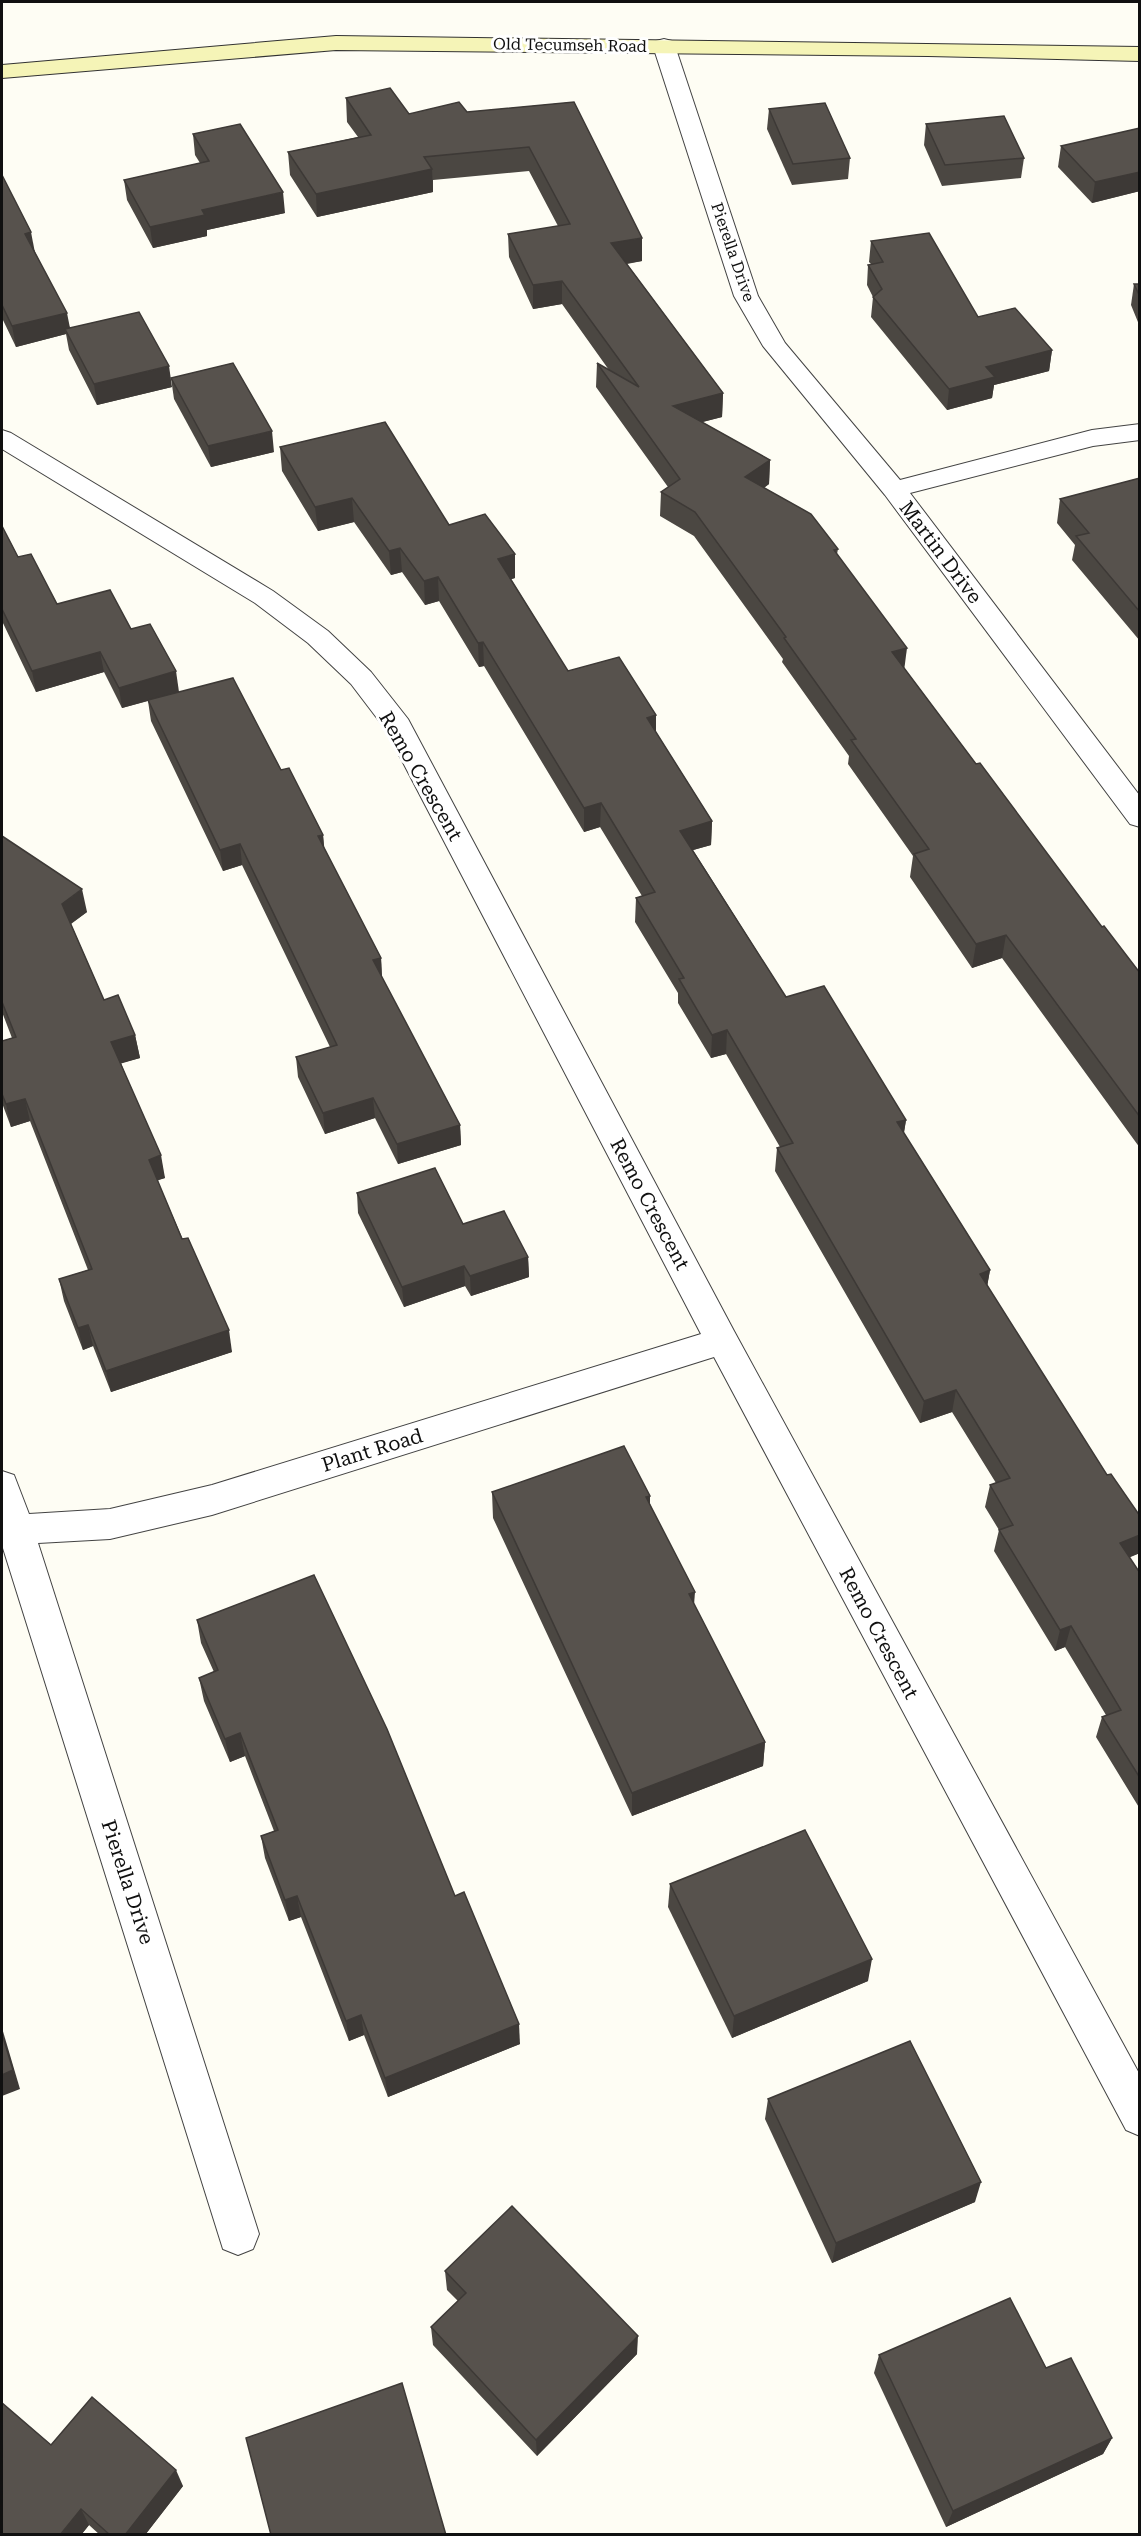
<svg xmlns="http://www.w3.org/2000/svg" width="1141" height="2536" font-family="'Roboto Serif',serif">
  <rect width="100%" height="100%" fill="#fefdf4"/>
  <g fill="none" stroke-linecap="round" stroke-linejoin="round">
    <defs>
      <g id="street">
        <polygon points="664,39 672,41 675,46 758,296 785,343 900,480 1092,430 1140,424 1140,440 1093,446 910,493 1140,796 1140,827 1130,824 885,495 763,346 734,296 653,46 656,41"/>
        <polygon points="2,430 11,433 273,591 328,631 371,672 408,719 734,1331 1140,2075 1140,2136 1126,2130 714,1357 212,1515 110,1539 38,1543 259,2234 253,2249 238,2255 223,2249 2,1545 2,1471 14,1475 29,1514 110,1509 212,1485 701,1334 386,730 351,684 308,643 255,603 2,449"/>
      </g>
      <polygon id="secondary" points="336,36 1140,47 1140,61 928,56 336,50 2,78 2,65"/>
    </defs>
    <use href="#street" stroke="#434343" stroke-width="2"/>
    <use href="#secondary" stroke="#323232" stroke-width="2"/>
    <use href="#street" fill="#fff" fill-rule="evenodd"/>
    <use href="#secondary" fill="#f5f4b7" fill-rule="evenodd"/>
  </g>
  <g fill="#4b4742">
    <polygon points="346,98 409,114 467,112 574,102 642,261 627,264 723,393 722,417 702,422 770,460 769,484 764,488 838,549 837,554 904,668 976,764 1102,927 1140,973 1140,1148 1002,958 972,968 910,877 913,856 848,764 849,756 782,662 783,659 694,536 660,516 661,492 668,487 596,387 597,363 609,370 562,304 533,309 509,257 508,234 558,226 529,171 433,180 433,192 317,217 290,175 288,152 358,137 347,122"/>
    <polygon points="769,109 850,158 848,179 792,185 767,129"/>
    <polygon points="926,124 1024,158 1021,178 942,186 924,145"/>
    <polygon points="1140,128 1140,191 1092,203 1058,167 1061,146"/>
    <polygon points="193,134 285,213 207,230 207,236 153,248 127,200 124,180 200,163 195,155"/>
    <polygon points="2,175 35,252 70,328 172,387 97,405 69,350 66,334 16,347 2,318"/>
    <polygon points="871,241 978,317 1052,350 1049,371 994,385 992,398 947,410 871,317 873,297 867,285 868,265 871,264 869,262"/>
    <polygon points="1134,284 1140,284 1140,327 1131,305"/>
    <polygon points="171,378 274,452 211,467 174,399"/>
    <polygon points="280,447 449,525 515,578 511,579 568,671 656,732 712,821 711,845 693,850 786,997 906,1120 904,1133 990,1270 987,1286 1107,1475 1140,1516 1140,1553 1129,1557 1140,1573 1140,1809 1096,1737 1102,1717 1106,1715 1065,1647 1055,1651 994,1551 999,1530 985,1507 990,1485 996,1483 952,1412 920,1423 775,1171 777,1148 780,1147 726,1054 711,1058 678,1003 678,993 635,922 636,898 642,896 600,827 584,832 484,666 479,667 439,601 425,605 402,572 391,575 354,522 318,531 282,471"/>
    <polygon points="1140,478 1140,641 1072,560 1075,545 1057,523 1060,499"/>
    <polygon points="2,526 18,557 57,604 131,629 179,692 281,770 323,835 324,849 381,958 382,978 460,1125 461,1145 398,1164 375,1118 325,1134 298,1077 296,1057 330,1047 242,865 223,871 151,721 148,701 122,708 104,672 36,692 2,621"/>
    <polygon points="2,836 87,912 71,924 104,1000 135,1035 140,1058 121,1063 165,1178 157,1180 232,1352 111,1392 93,1346 83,1350 64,1301 59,1279 88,1270 30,1121 11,1127 2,1103 2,1041 12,1038 2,1012"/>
    <polygon points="357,1193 463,1224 528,1257 529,1277 471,1296 465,1286 404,1307 358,1213"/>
    <polygon points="492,1492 650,1496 650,1504 694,1605 765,1742 763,1766 632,1816 493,1518"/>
    <polygon points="197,1620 455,1896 520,2044 388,2097 364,2035 349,2041 301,1917 289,1921 265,1858 261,1836 274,1831 245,1756 230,1762 204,1701 199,1678 214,1672 201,1643"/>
    <polygon points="670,1884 868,1981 732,2038 668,1907"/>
    <polygon points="768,2099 975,2202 832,2263 765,2119"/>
    <polygon points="445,2271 637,2354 537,2456 433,2345 431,2327 458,2301 447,2290"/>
    <polygon points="879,2355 1046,2368 1112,2438 1103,2454 946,2527 874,2373"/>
    <polygon points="51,2445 183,2486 145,2535 100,2535 89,2525 81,2535"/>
  </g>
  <g fill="#3d3936">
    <polygon points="432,169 433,192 317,217 316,194"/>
    <polygon points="1140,172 1140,191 1092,203 1095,182"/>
    <polygon points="283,192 285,213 207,230 207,236 153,248 150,227 202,210"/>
    <polygon points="31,232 35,253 25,234"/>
    <polygon points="642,238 642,261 611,266 611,243"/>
    <polygon points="562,281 562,304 533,309 533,285"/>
    <polygon points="67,313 71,333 65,329 66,334 16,347 12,326"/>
    <polygon points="1052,350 1049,371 994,385 992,398 947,410 949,389 986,367"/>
    <polygon points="169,366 172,387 97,405 94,384"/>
    <polygon points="723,393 722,417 672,430 673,406"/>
    <polygon points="272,431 274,452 211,467 208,446"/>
    <polygon points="770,460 769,484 744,501 745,477"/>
    <polygon points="352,498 354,522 318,531 315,507"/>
    <polygon points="400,548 402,572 391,575 389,551"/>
    <polygon points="515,554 515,578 499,583 498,559"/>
    <polygon points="438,577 439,601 425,605 424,581"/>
    <polygon points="483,642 484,666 479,667 478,643"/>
    <polygon points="907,648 904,671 892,652"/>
    <polygon points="100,652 104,672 36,692 32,671"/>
    <polygon points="176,671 179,692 122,708 119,688"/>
    <polygon points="656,715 656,739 647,718"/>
    <polygon points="601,803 600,827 584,832 584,808"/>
    <polygon points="712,821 711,845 679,854 680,831"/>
    <polygon points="323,835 325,855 318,836"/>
    <polygon points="240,844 242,865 223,871 220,850"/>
    <polygon points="82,889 87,912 66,927 62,904"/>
    <polygon points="1006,935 1002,958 972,968 976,944"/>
    <polygon points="381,958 382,978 373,960"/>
    <polygon points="727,1030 726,1054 711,1058 712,1035"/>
    <polygon points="135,1035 140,1058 116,1065 111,1042"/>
    <polygon points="373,1098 375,1118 325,1134 323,1113"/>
    <polygon points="25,1099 30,1121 11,1127 6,1104"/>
    <polygon points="906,1120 902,1143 897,1122"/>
    <polygon points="460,1125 461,1145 398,1164 397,1144"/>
    <polygon points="161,1155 165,1178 153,1182 149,1160"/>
    <polygon points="528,1257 529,1277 471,1296 470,1276"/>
    <polygon points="464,1266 465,1286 404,1307 402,1287"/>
    <polygon points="990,1270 986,1293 980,1274"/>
    <polygon points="88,1325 93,1346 83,1350 78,1328"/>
    <polygon points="229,1330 232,1352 111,1392 106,1371"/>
    <polygon points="956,1390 952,1412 920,1423 924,1401"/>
    <polygon points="650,1496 649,1522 646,1497"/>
    <polygon points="1140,1535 1140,1553 1114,1564 1120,1543"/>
    <polygon points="695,1592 693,1618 689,1594"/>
    <polygon points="1071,1626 1065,1647 1055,1651 1060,1630"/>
    <polygon points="240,1733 245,1756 230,1762 225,1739"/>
    <polygon points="765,1742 763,1766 632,1816 632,1793"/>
    <polygon points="297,1896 301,1917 289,1921 285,1900"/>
    <polygon points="872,1959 868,1981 732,2038 734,2016"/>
    <polygon points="361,2015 364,2035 349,2041 346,2021"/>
    <polygon points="519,2024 520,2044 388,2097 385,2078"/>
    <polygon points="2,2028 20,2089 2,2096"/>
    <polygon points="981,2182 975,2202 832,2263 836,2243"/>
    <polygon points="638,2336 637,2354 537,2456 536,2440"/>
    <polygon points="1112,2438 1103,2454 946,2527 953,2511"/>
    <polygon points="176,2470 183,2486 145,2535 125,2535"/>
    <polygon points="81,2509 89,2525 81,2535 60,2535"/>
  </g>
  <g fill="#57524d" stroke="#3d3936" stroke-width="1.5">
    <polygon points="390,88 409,114 459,102 467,112 574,102 642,238 611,243 723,393 673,406 770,460 745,477 811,514 838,549 834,550 907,648 892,652 976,764 980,763 1102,927 1104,926 1140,973 1140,1117 1006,935 976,944 914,854 929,849 851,740 856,739 784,638 786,637 695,512 661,492 680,479 597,363 639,387 562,281 533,285 508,234 570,224 529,147 424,157 432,169 316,194 288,152 371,135 346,98"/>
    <polygon points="825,103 850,158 793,164 769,109"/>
    <polygon points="1004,116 1024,158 945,165 926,124"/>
    <polygon points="240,124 283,192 202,210 205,215 150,227 124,180 209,161 193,134"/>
    <polygon points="1140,128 1140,172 1095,182 1061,146"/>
    <polygon points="2,175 31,232 25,234 67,313 12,326 2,305"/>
    <polygon points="929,233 978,317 1015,308 1052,350 986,367 995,377 949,389 873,297 882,289 868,265 883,262 871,241"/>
    <polygon points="1134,284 1140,284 1140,297"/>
    <polygon points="139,312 169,366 94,384 65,329"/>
    <polygon points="233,363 272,431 208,446 171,378"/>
    <polygon points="385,422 449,525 485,514 515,554 498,559 568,671 619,657 656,715 647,718 712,821 680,831 786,997 824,986 906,1120 897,1122 990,1270 980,1274 1107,1475 1111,1474 1140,1516 1140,1535 1120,1543 1140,1573 1140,1778 1102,1717 1121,1710 1071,1626 1060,1630 999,1530 1013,1525 990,1485 1010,1478 956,1390 924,1401 777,1148 793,1143 727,1030 712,1035 679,979 684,978 636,898 655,892 601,803 584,808 483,642 478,643 438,577 424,581 400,548 389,551 352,498 315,507 280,447"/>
    <polygon points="1140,478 1140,612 1076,536 1089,533 1060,499"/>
    <polygon points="2,526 18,557 31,554 57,604 110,590 131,629 150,624 176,671 119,688 100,652 32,671 2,609"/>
    <polygon points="233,678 281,770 289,768 323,835 318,836 381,958 373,960 460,1125 397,1144 373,1098 323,1113 296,1057 337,1045 240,844 220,850 148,700"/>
    <polygon points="2,836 82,889 62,904 104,1000 118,995 135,1035 111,1042 161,1155 149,1160 182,1239 188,1238 229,1330 106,1371 88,1325 78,1328 59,1279 92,1269 25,1099 6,1104 2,1094 2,1041 16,1037 2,1002"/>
    <polygon points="435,1168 463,1224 504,1211 528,1257 470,1276 464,1266 402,1287 357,1193"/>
    <polygon points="624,1446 650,1496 646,1497 695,1592 689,1594 765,1742 632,1793 492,1492"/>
    <polygon points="314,1575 387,1729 455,1896 464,1892 519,2024 385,2078 361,2015 346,2021 297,1896 285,1900 261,1836 278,1830 240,1733 225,1739 199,1678 218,1670 197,1620"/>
    <polygon points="805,1830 872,1959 734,2016 670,1884"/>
    <polygon points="2,2034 13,2070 2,2075"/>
    <polygon points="910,2041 981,2182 836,2243 768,2099"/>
    <polygon points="512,2206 638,2336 536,2440 431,2327 466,2293 445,2271"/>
    <polygon points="1010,2298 1046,2368 1071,2358 1112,2438 953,2511 879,2355"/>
    <polygon points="402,2383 446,2535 271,2535 246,2438"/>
    <polygon points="92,2397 176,2470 125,2535 110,2535 81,2509 60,2535 2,2535 2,2403 51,2445"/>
  </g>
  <g text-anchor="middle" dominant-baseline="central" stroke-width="6" stroke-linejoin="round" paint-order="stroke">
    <g font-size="16" fill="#101010" stroke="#fff">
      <text transform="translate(570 45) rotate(1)">Old Tecumseh Road</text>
      <text transform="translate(733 252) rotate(71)">Pierella Drive</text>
    </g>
    <g font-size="20" fill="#101010" stroke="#fff">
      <text transform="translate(941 552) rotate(53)">Martin Drive</text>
      <text transform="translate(421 776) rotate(60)">Remo Crescent</text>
      <text transform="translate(650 1204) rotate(62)">Remo Crescent</text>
      <text transform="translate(372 1450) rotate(-17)">Plant Road</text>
      <text transform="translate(879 1633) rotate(62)">Remo Crescent</text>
      <text transform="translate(128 1882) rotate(72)">Pierella Drive</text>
    </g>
  </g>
  <rect width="1141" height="2536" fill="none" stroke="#101010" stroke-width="6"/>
</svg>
